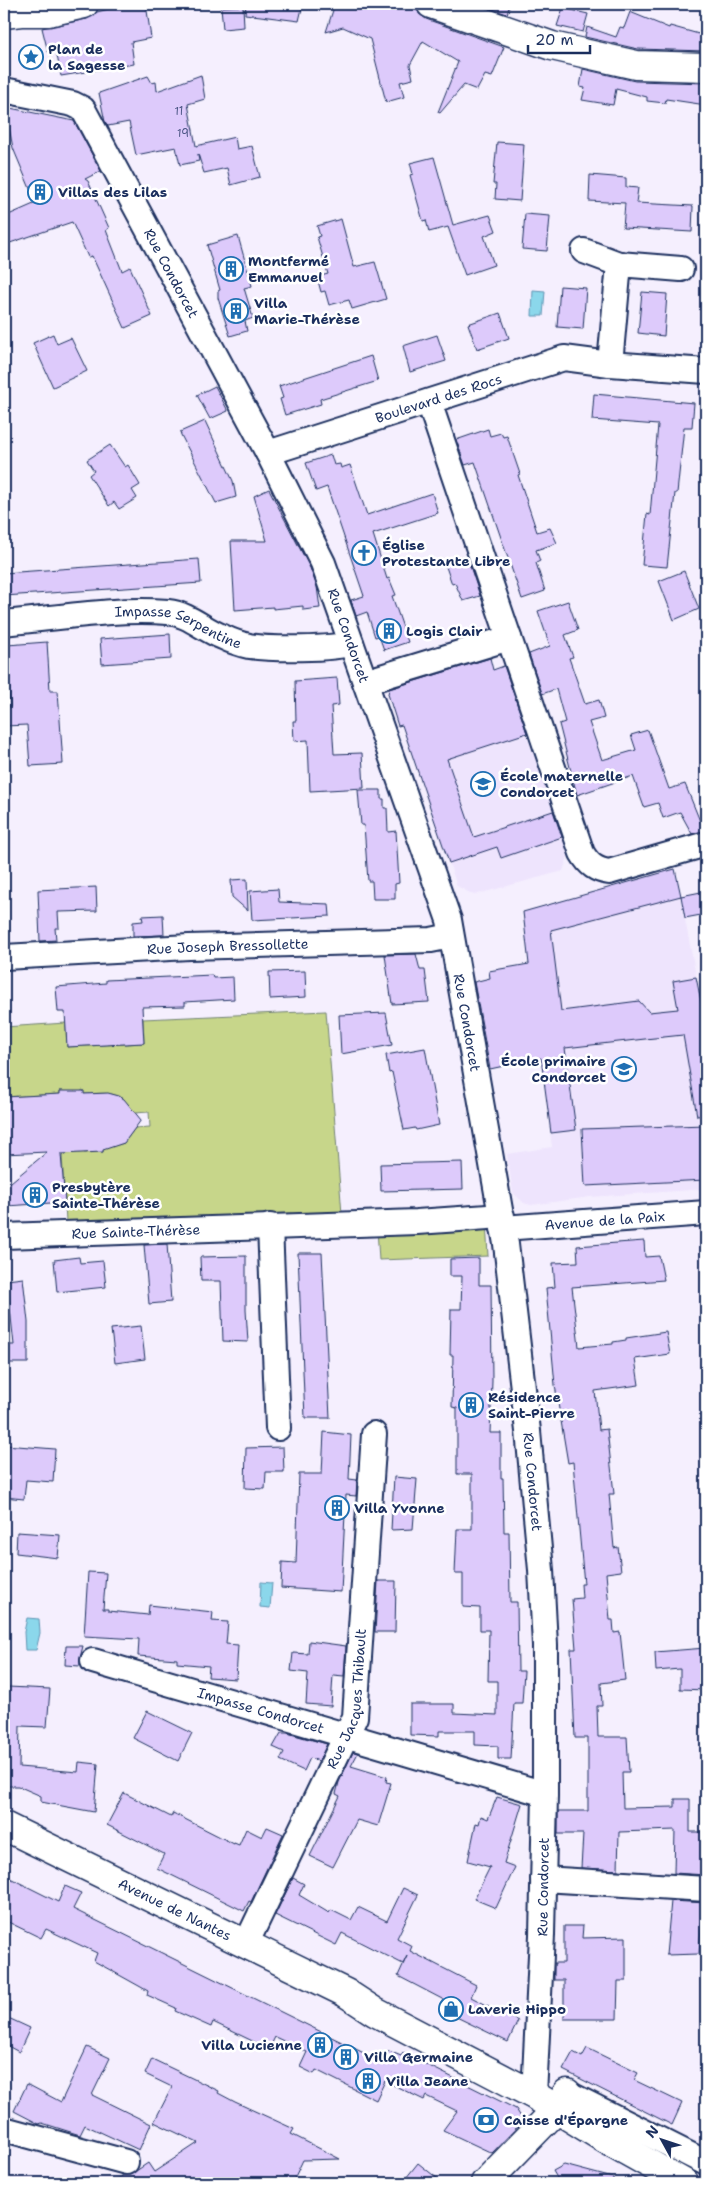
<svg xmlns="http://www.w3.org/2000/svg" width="710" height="2187" font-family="'Shantell Sans',sans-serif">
  <rect width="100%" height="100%" fill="#f5effe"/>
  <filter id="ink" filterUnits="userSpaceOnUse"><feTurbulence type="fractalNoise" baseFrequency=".02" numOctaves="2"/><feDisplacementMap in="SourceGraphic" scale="10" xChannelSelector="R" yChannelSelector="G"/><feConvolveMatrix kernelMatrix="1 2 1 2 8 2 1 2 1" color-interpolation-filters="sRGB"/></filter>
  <g filter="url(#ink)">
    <g fill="#eee4fd">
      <polygon points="519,699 530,732 526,734 554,810 568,856 563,871 474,895 457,886 402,725 420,732"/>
      <polygon points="675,869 702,1006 706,1006 706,1189 590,1197 531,1205 524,1203 513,1193 507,1154 552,1147 523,912"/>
    </g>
    <g fill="#c7d68a" stroke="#718274">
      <path d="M326,1011L342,1214L66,1221L62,1155L66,1154V1151L83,1150L84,1153H87L86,1150L100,1149V1152H103V1149L124,1143L135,1128L150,1127L149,1112L135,1113C117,1090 112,1093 84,1094L83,1090L81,1091V1093L60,1091V1094L5,1097L4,1027L66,1023L67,1047L144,1043L143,1019Z"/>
      <polygon points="486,1222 488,1256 379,1260 377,1229"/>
    </g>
    <g fill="#8bd7eb" stroke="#5e94b3">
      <polygon points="533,290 545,291 543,316 532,316"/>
      <polygon points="261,1582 272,1583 270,1608 260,1607"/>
      <polygon points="27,1618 39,1619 40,1633 36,1650 25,1650 24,1632"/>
    </g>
    <g fill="#ddcafb" stroke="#1b2f5e">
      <polygon points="129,4 146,4 151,38 131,42 134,64 61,76 56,50 48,52 42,28 87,19 97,12"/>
      <polygon points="246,4 303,4 299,21 245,14"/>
      <polygon points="335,4 416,4 419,14 426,19 504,47 492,77 485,75 477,90 464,85 440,113 438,112 458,62 423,41 410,65 413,79 400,82 404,97 386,102 370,39 343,27 326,32"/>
      <polygon points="478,4 510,4 507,14"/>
      <polygon points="243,6 244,27 223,29 221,7"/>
      <polygon points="563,8 588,14 583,32 557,26"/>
      <polygon points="630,12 669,28 670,26 706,36 706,51 638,49 585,37 587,27 616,37 620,27 624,28"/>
      <polygon points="583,69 635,81 706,83 706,105 666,99 665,103 647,101 647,97 616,89 613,105 582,100 585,88 580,87"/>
      <polygon points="201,75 205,99 188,104 196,146 235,137 237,149 252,146 260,177 231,185 227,168 204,173 198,154 199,161 180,165 176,147 136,155 129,122 108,126 105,122 99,93 148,76 152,83 156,82 157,91"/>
      <polygon points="5,107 74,121 101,171 85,179 88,181 109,228 106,230 122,271 130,267 152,316 125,328 92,256 88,257 72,222 4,245 4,217 36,203 13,148"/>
      <polygon points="497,142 524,144 520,201 495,199 496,184 493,184"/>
      <polygon points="434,157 453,225 490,215 496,231 484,236 494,265 465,275 448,227 429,232 426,220 423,221 410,175 413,174 410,163"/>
      <polygon points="590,175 626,178 626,187 638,188 636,203 693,206 692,232 623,228 625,203 589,201"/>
      <polygon points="525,214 550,216 547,251 522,249"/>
      <polygon points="341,219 354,267 375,262 386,299 352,309 349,300 329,305 325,291 321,292 317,277 328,274 317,237 320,236 317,226"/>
      <polygon points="238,236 252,286 244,288 253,318 245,321 247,331 230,336 218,298 218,291 220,290 207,245"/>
      <polygon points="560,286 586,288 583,329 557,327"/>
      <polygon points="642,292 667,294 664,336 638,333"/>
      <polygon points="500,313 509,338 477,349 468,324"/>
      <polygon points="53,334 57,344 71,338 87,371 53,387 33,343"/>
      <polygon points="437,335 446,361 410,372 403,346"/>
      <polygon points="371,356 378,381 320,399 321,404 285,415 280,399 283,398 279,386"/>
      <polygon points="215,386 228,411 210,419 197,395"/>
      <polygon points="594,394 694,403 692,427 684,427 677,493 675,493 667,567 642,565 647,514 650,515 658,425 592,420"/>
      <polygon points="205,421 233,481 236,497 216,503 181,435 180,432"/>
      <polygon points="488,429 490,436 501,433 503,437 507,436 520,474 518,475 537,532 550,528 557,543 536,550 540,561 536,563 545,591 522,599 475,462 465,465 456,440"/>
      <polygon points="110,445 125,467 128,465 140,485 132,490 137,498 119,509 114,502 109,506 89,475 94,471 87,460"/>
      <polygon points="331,455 334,465 340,464 341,468 350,465 367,515 432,493 438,513 373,534 387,579 389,578 396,595 392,596 408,642 384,650 379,636 375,637 367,612 356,616 351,600 364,596 327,487 316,491 306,463"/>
      <polygon points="269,489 310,568 317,587 320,608 303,610 303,606 273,609 273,607 235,610 231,541 267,541 254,496"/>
      <polygon points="460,556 463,565 469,563 480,596 463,601 455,583 452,584 444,561"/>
      <polygon points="199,559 201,583 4,596 4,573"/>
      <polygon points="684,571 699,609 674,620 659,581"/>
      <polygon points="568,601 578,630 565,635 573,657 569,658 585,704 599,700 604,718 589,722 602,760 636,750 631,735 648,730 669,789 685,784 704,831 692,834 680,812 663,818 658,803 644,807 633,776 577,795 559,724 565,722 556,689 542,694 529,654 550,646 538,611"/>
      <polygon points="170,634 171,659 102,664 100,639"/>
      <polygon points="47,642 50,691 58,691 63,764 30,766 27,725 4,726 4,707 10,707 7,645"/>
      <polygon points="490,658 493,670 504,666 527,733 447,759 474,837 553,811 562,837 501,858 497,847 449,863 402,725 398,726 388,694 389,689"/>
      <polygon points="337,678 339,705 331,706 334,754 362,753 364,788 310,791 308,740 294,741 293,721 296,721 295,681"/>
      <polygon points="358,790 381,790 381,799 384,799 384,808 387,808 388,832 396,831 399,883 395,884 395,899 373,899 372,881 368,881 364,825 361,825"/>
      <polygon points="675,869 681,896 551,930 561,1011 639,1001 649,1012 678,1009 673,981 696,977 702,1006 706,1006 706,1115 697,1116 683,1035 645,1039 565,1048 576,1130 551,1133 541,1058 490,1069 474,982 490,978 489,971 529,964 523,912"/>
      <polygon points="247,879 248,911 232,897 231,880"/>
      <polygon points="96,887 97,911 58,912 59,928 55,928 56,940 40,941 38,890"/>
      <polygon points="278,889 279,902 329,904 330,916 252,920 250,891"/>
      <polygon points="706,891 706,914 685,918 681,896"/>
      <polygon points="163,915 164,935 133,936 133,922 143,921 142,916"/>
      <polygon points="416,954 420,970 425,970 429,1002 392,1004 385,955"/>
      <polygon points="305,971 306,997 270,999 269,972"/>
      <polygon points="212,975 213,978 233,977 234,999 185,1002 185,1006 142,1007 144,1043 67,1047 65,1012 58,1012 56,987 106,983 106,980"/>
      <polygon points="386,1013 392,1045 341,1054 339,1015"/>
      <polygon points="425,1048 439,1125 416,1130 415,1128 404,1130 392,1072 389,1073 386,1055"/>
      <polygon points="60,1091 84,1091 84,1094 108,1093 119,1096 124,1099 141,1120 124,1143 103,1150 103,1152 61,1154 65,1202 7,1206 5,1187 47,1152 4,1154 4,1097 60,1094"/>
      <polygon points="706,1125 706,1180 585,1186 582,1129"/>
      <polygon points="462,1162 463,1189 381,1191 380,1164"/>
      <polygon points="644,1241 645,1257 659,1256 664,1280 572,1287 579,1347 613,1344 613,1342 626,1340 626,1338 666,1332 670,1354 635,1359 639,1385 595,1391 599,1430 607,1429 614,1494 609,1494 614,1548 618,1547 621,1571 606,1573 610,1620 613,1620 614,1633 620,1632 625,1680 601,1683 602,1706 597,1706 598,1737 627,1737 629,1772 622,1772 623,1808 675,1807 675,1799 690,1799 690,1832 706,1832 706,1875 674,1873 675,1830 619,1832 618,1870 581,1868 583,1834 558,1834 558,1811 588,1811 588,1738 575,1738 571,1649 576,1649 572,1599 582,1598 581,1584 584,1584 573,1462 568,1463 555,1385 546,1288 555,1287 553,1263 578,1262 577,1246"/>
      <polygon points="167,1244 171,1302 149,1304 144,1245"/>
      <polygon points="298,1253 322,1253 330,1418 305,1418"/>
      <polygon points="246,1256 246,1310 248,1342 223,1341 221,1281 201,1281 200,1257"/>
      <polygon points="79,1257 80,1263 103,1261 106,1287 57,1292 54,1260"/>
      <polygon points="479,1258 479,1285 491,1285 492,1381 490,1433 501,1433 501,1478 503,1478 504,1532 509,1532 510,1602 517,1602 518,1671 524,1671 522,1703 514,1703 511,1759 498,1759 498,1746 475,1745 475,1731 439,1731 439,1736 410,1735 410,1704 454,1704 454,1713 497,1715 497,1681 488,1681 489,1630 480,1630 480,1608 463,1607 463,1574 455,1574 457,1529 472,1529 472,1474 457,1474 457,1408 452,1407 453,1355 450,1355 451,1309 461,1309 462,1276 450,1276 450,1259"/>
      <polygon points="23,1278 28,1322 28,1363 4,1363 4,1345 14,1345 7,1280"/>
      <polygon points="141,1326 145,1359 115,1363 111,1329"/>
      <polygon points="324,1432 351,1435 349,1479 357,1480 356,1496 346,1495 341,1592 281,1588 282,1562 296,1563 299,1474 322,1474"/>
      <polygon points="5,1445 55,1449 53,1482 26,1480 24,1499 4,1497"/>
      <polygon points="283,1447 284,1472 266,1472 265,1489 245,1488 246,1448"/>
      <polygon points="394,1477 417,1479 413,1529 391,1530"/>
      <polygon points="17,1532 60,1535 58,1558 16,1553"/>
      <polygon points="88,1572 106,1573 103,1609 108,1609 108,1611 148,1615 149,1605 213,1612 212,1621 228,1622 226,1644 238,1645 236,1679 208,1677 209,1666 177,1663 177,1659 138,1656 139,1639 84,1636"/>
      <polygon points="378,1581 396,1581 395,1632 375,1632"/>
      <polygon points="309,1641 346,1646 344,1676 333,1675 331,1706 306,1704 308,1673 291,1671 293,1653 308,1654"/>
      <polygon points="66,1646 83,1646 80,1658 80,1666 65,1665"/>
      <polygon points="706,1648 706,1690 680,1689 680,1669 656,1671 655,1652"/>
      <polygon points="8,1687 50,1689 47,1727 20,1726 19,1767 78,1772 79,1762 98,1764 94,1812 41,1802 41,1796 18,1786 4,1786 4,1746"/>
      <polygon points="147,1711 192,1733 178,1761 133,1738"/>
      <polygon points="281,1733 287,1733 327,1744 319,1761 310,1758 304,1771 280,1760 284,1752 273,1747"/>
      <polygon points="353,1752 358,1753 351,1766 387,1777 386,1782 391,1783 378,1826 357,1820 333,1867 310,1856 340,1796 336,1794 339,1782"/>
      <polygon points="124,1793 171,1817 173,1813 234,1844 234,1843 239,1845 246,1829 262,1837 267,1827 283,1834 251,1902 249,1901 244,1911 157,1868 164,1854 107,1825"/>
      <polygon points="497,1797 522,1804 504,1863 515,1867 496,1908 474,1899 490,1867 468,1861 476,1823 479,1824 481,1816 488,1819"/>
      <polygon points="4,1875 58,1902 65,1886 81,1893 73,1909 382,2062 389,2051 401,2056 403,2053 516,2109 521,2117 521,2123 492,2153 443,2130 457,2111 426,2096 424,2100 385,2081 376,2100 316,2070 314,2074 300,2067 307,2052 275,2037 269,2049 213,2022 211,2027 175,2011 176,2008 147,1995 148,1991 94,1961 97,1953 46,1929 41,1938 4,1920"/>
      <polygon points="293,1878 304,1884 299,1895 329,1913 331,1910 351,1920 358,1907 387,1921 403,1888 418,1895 397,1938 412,1946 410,1951 476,1985 471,1997 518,2021 508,2042 440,2009 444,2000 398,1976 407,1956 403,1964 342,1933 336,1945 275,1915"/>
      <polygon points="671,1901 706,1903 706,1914 702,1914 699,1954 666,1955"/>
      <polygon points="564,1926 583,1926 582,1938 626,1937 626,1981 618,1981 617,2019 564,2019 564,1980 554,1980 554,1963 564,1963"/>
      <polygon points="4,2016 30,2028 19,2052 4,2044"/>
      <polygon points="87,2047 110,2058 92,2095 151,2124 139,2150 85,2125 80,2135 42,2123 39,2124 14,2111 27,2084 61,2102"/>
      <polygon points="587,2048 638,2073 634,2080 682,2103 672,2125 563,2070 573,2052 582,2057"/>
      <polygon points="152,2059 219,2091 218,2093 235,2102 294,2129 291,2134 340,2159 303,2160 292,2183 279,2183 269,2179 266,2183 109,2183 124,2175 130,2175 148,2163 154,2172 198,2143 154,2122 172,2087 145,2074"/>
      <polygon points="418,2163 443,2183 402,2183"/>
      <polygon points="564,2165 613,2178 613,2183 560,2183 553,2171"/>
    </g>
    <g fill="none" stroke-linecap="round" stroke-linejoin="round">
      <defs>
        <g id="street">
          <path id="s1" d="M4,90L73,104L83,109L268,453L323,563L449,920L506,1244L528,1431L541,1570L545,1645V1794L542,1935L534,2095"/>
          <polyline points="584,251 619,264 681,269"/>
          <polyline points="610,364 619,264"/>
          <path d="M429,402L582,853C589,865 596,870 609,872L706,844"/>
          <path id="s2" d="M268,453L564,358L610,364L706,371"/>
          <path id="s3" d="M4,623C58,618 113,608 168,612C189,614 204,630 223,637C231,641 240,644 249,646C269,649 333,650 351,643"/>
          <polyline points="365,682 509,638"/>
          <path id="s4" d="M4,957L189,947L431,940L451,936"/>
          <polyline points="270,1226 278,1428"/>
          <path id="s5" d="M503,1228L706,1213"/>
          <path id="s6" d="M4,1236L417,1222L502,1216"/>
          <path id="s7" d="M93,1661L545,1794"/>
          <polyline points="543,1879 706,1889"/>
          <path id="s8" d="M246,1944L355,1717L374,1434"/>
          <polyline points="567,2093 706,2163"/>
          <polyline points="4,2129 126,2162"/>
        </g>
        <g id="secondary">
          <polyline points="431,4 552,46 636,65 706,67"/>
          <polyline points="4,14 21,12 48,12 84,4"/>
          <path id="s9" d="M4,1826L346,1993L375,2012L534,2095L607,2140L684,2183"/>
          <polyline points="485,2183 558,2108 567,2093"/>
        </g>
      </defs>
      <use href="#street" stroke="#1b2f5e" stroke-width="28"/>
      <use href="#secondary" stroke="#1b2f5e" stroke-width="31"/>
      <use href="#street" stroke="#fff" stroke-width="24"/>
      <use href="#secondary" stroke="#fff" stroke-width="28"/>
    </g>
  </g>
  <defs>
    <symbol id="sight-ring" viewBox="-11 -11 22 22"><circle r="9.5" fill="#fff" stroke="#1f6fb2" stroke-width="1.5"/><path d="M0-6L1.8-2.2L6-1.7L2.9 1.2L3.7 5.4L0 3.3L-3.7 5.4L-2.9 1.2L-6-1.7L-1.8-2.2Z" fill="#1f6fb2"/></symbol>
    <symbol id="building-ring" viewBox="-11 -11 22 22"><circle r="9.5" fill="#fff" stroke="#1f6fb2" stroke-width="1.5"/><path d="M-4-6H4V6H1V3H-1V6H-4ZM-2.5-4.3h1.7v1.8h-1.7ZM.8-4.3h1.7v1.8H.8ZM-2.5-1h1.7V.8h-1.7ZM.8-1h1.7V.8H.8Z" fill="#1f6fb2"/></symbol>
    <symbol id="church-ring" viewBox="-11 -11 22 22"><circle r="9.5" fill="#fff" stroke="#1f6fb2" stroke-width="1.5"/><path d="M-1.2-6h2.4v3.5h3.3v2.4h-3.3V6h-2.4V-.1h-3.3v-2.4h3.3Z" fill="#1f6fb2"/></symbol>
    <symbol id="school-ring" viewBox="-11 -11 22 22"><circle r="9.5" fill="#fff" stroke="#1f6fb2" stroke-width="1.5"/><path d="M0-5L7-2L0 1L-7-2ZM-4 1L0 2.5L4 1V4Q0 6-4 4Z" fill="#1f6fb2"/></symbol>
    <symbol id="shop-ring" viewBox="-11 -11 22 22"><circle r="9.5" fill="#fff" stroke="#1f6fb2" stroke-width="1.5"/><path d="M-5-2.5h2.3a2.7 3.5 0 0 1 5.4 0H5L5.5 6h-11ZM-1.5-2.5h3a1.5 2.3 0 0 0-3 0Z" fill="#1f6fb2"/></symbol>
    <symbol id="bank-ring" viewBox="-11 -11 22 22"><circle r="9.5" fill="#fff" stroke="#1f6fb2" stroke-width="1.5"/><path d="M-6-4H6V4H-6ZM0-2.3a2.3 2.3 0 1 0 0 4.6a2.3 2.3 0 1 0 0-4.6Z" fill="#1f6fb2"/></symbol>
  </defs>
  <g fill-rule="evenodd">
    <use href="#sight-ring" x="17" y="43" width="28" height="28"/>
    <use href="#building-ring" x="26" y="178" width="28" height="28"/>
    <use href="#building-ring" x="217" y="255" width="28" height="28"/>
    <use href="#building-ring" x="222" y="297" width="28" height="28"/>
    <use href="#church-ring" x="350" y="539" width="28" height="28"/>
    <use href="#building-ring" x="375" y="617" width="28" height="28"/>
    <use href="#school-ring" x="469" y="770" width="28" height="28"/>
    <use href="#school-ring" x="610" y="1055" width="28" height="28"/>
    <use href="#building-ring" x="21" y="1181" width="28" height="28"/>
    <use href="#building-ring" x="457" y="1391" width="28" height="28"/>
    <use href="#building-ring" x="323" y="1494" width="28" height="28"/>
    <use href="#shop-ring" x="437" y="1995" width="28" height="28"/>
    <use href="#building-ring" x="306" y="2031" width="28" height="28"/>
    <use href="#building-ring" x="332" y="2043" width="28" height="28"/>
    <use href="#building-ring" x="354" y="2067" width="28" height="28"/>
    <use href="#bank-ring" x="472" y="2106" width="28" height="28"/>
  </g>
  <g text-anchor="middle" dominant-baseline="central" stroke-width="5" stroke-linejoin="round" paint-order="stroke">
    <g font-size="11" fill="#4c5685">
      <text x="179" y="111">11</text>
      <text x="183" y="133">19</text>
    </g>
    <g font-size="14" font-weight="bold" fill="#1b2f5e" stroke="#fff" text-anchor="start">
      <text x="48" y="49">Plan de<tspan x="48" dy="16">la Sagesse</tspan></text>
      <text x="58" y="192">Villas des Lilas</text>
      <text x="248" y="261">Montfermé<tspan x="248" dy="16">Emmanuel</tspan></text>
      <text x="254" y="303">Villa<tspan x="254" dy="16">Marie-Thérèse</tspan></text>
      <text x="382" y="545">Église<tspan x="382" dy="16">Protestante Libre</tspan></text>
      <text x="406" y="631">Logis Clair</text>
      <text x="500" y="776">École maternelle<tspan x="500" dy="16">Condorcet</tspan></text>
      <text x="606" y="1061" text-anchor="end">École primaire<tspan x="606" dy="16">Condorcet</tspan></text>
      <text x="52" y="1187">Presbytère<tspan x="52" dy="16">Sainte-Thérèse</tspan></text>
      <text x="488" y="1397">Résidence<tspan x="488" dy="16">Saint-Pierre</tspan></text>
      <text x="354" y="1508">Villa Yvonne</text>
      <text x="468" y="2009">Laverie Hippo</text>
      <text x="302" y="2045" text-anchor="end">Villa Lucienne</text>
      <text x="364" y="2057">Villa Germaine</text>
      <text x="386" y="2081">Villa Jeane</text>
      <text x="504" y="2120">Caisse d'Épargne</text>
    </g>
    <g font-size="14" fill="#1b2f5e" stroke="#fff">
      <text stroke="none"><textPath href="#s1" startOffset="268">Rue Condorcet</textPath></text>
      <text stroke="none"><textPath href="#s2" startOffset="179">Boulevard des Rocs</textPath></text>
      <text stroke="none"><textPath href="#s3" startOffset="178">Impasse Serpentine</textPath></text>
      <text stroke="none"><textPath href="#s1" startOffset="672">Rue Condorcet</textPath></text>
      <text stroke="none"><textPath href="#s4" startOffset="224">Rue Joseph Bressollette</textPath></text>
      <text stroke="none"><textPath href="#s1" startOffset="1078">Rue Condorcet</textPath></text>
      <text stroke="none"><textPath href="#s5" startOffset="102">Avenue de la Paix</textPath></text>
      <text stroke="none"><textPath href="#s6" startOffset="132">Rue Sainte-Thérèse</textPath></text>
      <text stroke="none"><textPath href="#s1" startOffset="1542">Rue Condorcet</textPath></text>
      <text stroke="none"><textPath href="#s8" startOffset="268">Rue Jacques Thibault</textPath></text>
      <text stroke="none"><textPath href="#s7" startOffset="175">Impasse Condorcet</textPath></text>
      <text transform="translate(543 1887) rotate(-89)">Rue Condorcet</text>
      <text stroke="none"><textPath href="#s9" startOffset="190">Avenue de Nantes</textPath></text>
    </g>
  </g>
  <rect width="710" height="2187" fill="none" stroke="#fff" stroke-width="20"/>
  <rect x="10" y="10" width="690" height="2167" fill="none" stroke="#1b2f5e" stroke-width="2" filter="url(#ink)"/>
  <g transform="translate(662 2140) rotate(310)" stroke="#ffffff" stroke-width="4" paint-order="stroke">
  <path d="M0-4L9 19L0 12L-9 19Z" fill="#1b2f5e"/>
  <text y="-8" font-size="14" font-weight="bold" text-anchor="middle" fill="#1b2f5e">N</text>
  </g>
  <path d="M528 45v8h62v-8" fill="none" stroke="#1b2f5e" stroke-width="2.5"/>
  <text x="535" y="45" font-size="15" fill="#1b2f5e" stroke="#ffffff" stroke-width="4" paint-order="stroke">20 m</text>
</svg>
